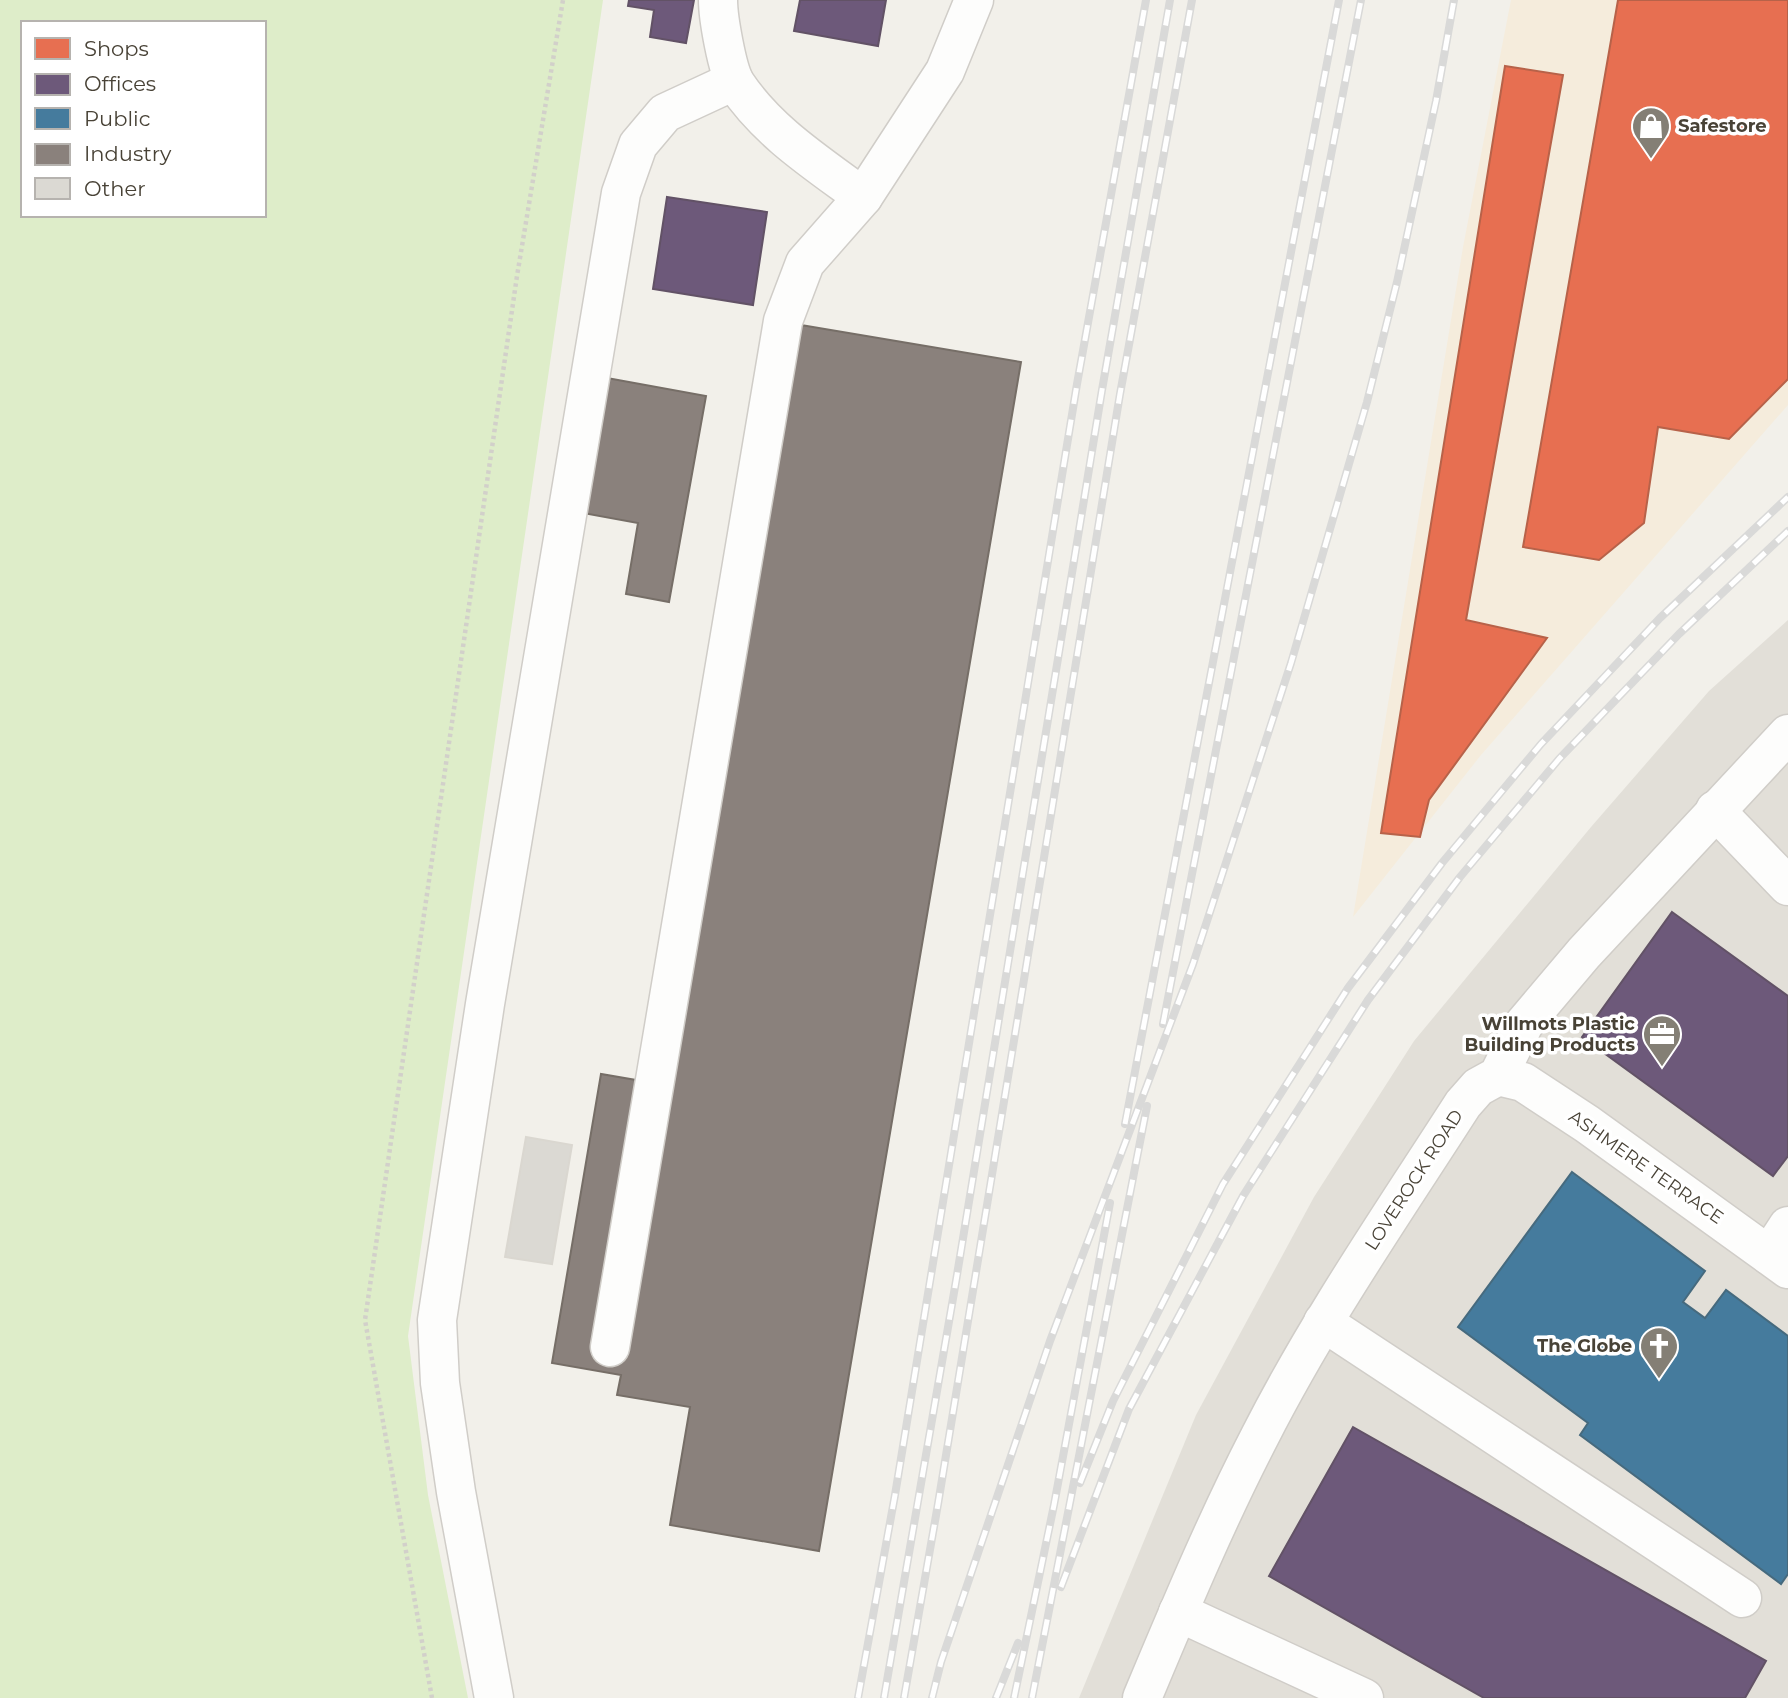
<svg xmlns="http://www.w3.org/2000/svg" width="1788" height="1698" font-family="Montserrat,sans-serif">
  <rect width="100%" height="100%" fill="#f2f0ea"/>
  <polygon fill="#f5ecdc" points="1511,0 1788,0 1788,405 1481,755 1353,917 1463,247"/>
  <polygon fill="#e2dfd8" points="1788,620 1788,1698 1079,1698 1196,1415 1314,1197 1414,1041 1591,827 1709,691"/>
  <path fill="#deedc9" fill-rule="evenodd" d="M0,0H603L408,1336L428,1495L468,1698H0ZM23,23H264V215H23Z"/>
  <g fill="#e76f51" stroke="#b76249" stroke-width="2">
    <polygon points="1618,0 1788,0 1788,379 1729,439 1658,427 1644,523 1599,560 1523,547"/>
    <polygon points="1505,66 1563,75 1466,620 1547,638 1429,800 1420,837 1381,833"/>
  </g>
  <g fill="#6d597a" stroke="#625266" stroke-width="2">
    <polygon points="629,0 694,0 686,43 650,37 654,10 628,6"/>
    <polygon points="800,0 886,0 878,46 794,31"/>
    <polygon points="667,197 767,212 753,305 653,289"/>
    <polygon points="1672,912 1788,996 1788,1156 1773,1176 1582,1037"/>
    <polygon points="1353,1427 1766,1661 1745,1698 1484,1698 1269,1576"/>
  </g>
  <polygon fill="#457b9d" stroke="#466a7e" stroke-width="2" points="1572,1172 1705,1271 1683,1302 1705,1318 1726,1290 1788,1336 1788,1574 1781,1584 1580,1435 1588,1423 1458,1327"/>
  <g fill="#8a817c" stroke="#766e67" stroke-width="2">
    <polygon points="801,325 1021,362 819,1551 670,1525 690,1407 617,1395 621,1375 552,1363 601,1074 671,1086"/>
    <polygon points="607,378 706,396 669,602 626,594 638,523 583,513"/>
  </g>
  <polygon fill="#dbd9d3" stroke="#dad7d0" stroke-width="2" points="526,1137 572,1145 552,1264 505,1257"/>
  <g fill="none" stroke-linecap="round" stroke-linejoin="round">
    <defs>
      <g id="minor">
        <path d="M718,0C718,17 727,70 736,84C768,132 817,163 863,197"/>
        <polyline points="1715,810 1788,886"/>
        <polyline points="1498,1076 1523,1082 1587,1124 1788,1269"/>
        <polyline points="1769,1255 1788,1226"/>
        <polyline points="1323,1322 1742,1598"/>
        <polyline points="610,1347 783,321 805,263 863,197 945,71 974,0"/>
        <polyline points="1178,1612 1364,1698"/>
        <polyline points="494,1698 456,1492 440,1383 437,1320 485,1004 621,193 638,145 665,113 734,81"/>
        <path d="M1142,1698C1179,1610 1216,1521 1260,1436C1319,1320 1393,1213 1463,1104L1478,1087L1498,1076L1524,1024L1584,953L1788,734"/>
      </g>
    </defs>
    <use href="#minor" stroke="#d0cdc8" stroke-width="41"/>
    <polyline stroke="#d2d0ca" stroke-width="4.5" stroke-dasharray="3.5 3.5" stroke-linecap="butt" points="432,1698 365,1320 517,276 563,0"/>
    <use href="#minor" stroke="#fdfdfc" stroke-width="38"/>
    <defs>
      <g id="rail">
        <polyline points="1163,1024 1361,0"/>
        <polyline points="1125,1124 1339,0"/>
        <polyline points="1080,1483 1113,1401 1223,1184 1348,988 1442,863 1541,744 1660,618 1788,497"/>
        <polyline points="1061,1587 1129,1409 1243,1196 1368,1000 1460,877 1559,759 1679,634 1788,531"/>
        <polyline points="858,1698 895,1495 1077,384 1146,0"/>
        <polyline points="884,1698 956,1281 1102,390 1170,0"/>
        <polyline points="904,1698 938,1504 1120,394 1192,0"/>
        <polyline points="932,1698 941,1662 1050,1341 1193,964 1291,663 1367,402 1397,282 1436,101 1454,0"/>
        <polyline points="996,1698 1018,1643"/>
        <polyline points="1014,1698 1054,1505 1110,1203"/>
        <polyline points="1032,1698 1147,1106"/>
      </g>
    </defs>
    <use href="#rail" stroke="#d9d9d8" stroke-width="8"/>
    <use href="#rail" stroke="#fff" stroke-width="5" stroke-dasharray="16" stroke-linecap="butt"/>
  </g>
  <defs>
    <symbol id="shop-pin" viewBox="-11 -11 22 30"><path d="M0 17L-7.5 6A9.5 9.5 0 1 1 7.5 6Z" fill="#847f75" stroke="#fff"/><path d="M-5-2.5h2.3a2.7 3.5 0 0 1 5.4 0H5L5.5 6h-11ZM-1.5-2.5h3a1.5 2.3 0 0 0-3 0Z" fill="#fff"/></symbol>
    <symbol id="office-pin" viewBox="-11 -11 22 30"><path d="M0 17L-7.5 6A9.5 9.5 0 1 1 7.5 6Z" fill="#847f75" stroke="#fff"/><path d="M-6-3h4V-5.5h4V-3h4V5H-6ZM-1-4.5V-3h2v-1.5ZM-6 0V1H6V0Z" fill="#fff"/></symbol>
    <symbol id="church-pin" viewBox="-11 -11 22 30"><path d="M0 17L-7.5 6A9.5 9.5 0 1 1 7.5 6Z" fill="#847f75" stroke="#fff"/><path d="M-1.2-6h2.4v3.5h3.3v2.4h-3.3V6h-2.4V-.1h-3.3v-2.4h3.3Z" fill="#fff"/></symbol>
  </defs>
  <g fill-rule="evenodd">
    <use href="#shop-pin" x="1629" y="104" width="44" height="60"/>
    <use href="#office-pin" x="1640" y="1012" width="44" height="60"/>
    <use href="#church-pin" x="1637" y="1324" width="44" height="60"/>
  </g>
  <g text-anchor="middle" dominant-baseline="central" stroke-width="7" stroke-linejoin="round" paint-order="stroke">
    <g font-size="18" font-weight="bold" fill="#484236" stroke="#fff" text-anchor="end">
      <text x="1678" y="126" text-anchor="start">Safestore</text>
      <text x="1635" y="1024">Willmots Plastic<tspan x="1635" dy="21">Building Products</tspan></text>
      <text x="1632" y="1346">The Globe</text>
    </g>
    <g font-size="18" fill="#484236" stroke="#fff">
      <text transform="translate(1646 1167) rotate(35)">ASHMERE TERRACE</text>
      <text transform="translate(1414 1180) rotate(-57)">LOVEROCK ROAD</text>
    </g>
  </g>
  <rect x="21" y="21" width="245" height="196" fill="#ffffff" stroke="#b6b3af" stroke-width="2"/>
  <rect x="35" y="38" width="35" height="21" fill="#e76f51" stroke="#b6b3af" stroke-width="2"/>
  <text x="84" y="56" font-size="21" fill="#484236">Shops</text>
  <rect x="35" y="74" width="35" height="21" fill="#6d597a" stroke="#b6b3af" stroke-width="2"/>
  <text x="84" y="91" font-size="21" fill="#484236">Offices</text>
  <rect x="35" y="108" width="35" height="21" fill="#457b9d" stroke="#b6b3af" stroke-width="2"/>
  <text x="84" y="126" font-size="21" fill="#484236">Public</text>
  <rect x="35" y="144" width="35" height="21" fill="#8a817c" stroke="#b6b3af" stroke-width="2"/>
  <text x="84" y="161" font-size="21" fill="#484236">Industry</text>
  <rect x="35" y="178" width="35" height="21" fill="#dbd9d3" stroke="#b6b3af" stroke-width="2"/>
  <text x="84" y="196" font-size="21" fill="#484236">Other</text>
</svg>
